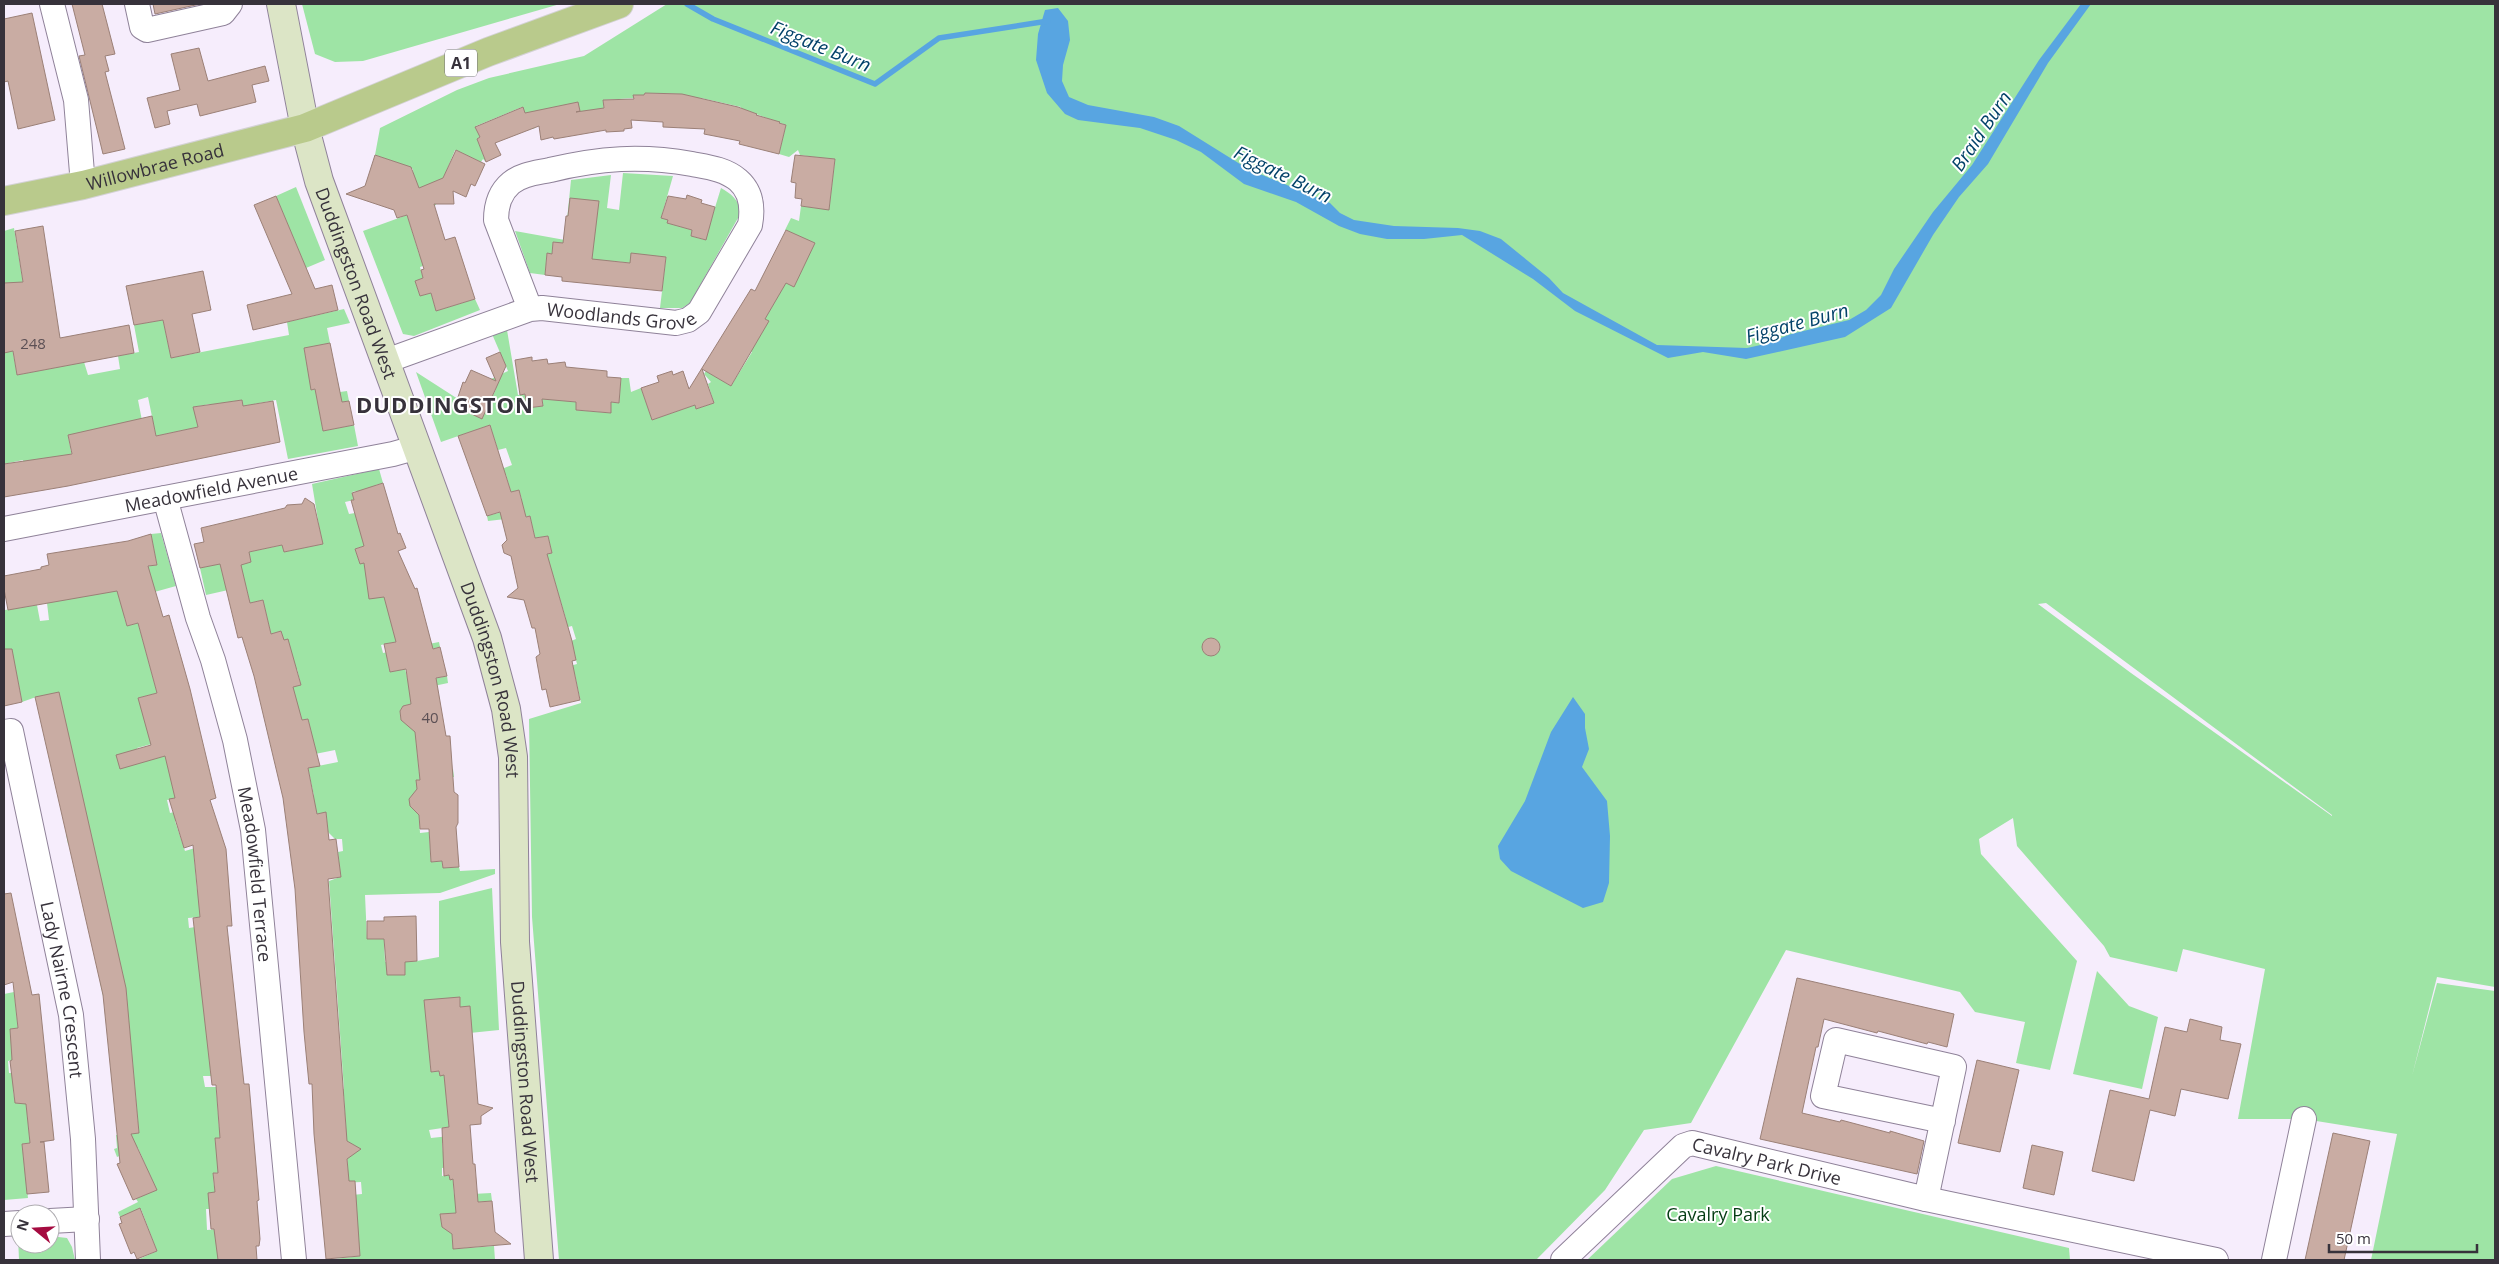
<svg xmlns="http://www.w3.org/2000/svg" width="2499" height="1264" font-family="'Open Sans',sans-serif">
  <rect width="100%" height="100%" fill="#f6edfc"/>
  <g fill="#9ee4a5" fill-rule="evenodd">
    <polygon points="302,4 560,4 363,61 335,62 315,54"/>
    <path d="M667,4H2495V987L2437,977L2412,1076L2437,983L2495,991V1260H2371L2397,1134L2304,1119H2238L2265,969L2183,949L2177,972L2110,957L2104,946L2017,846L2013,818L1979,839L1981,854L2077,961L2050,1070L2016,1063L2025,1022L1975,1012L1960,992L1786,950L1691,1123L1644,1130L1605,1190L1536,1260H559L532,917L529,719L581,703L575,675L559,669L577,664L571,641L576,639L572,626L556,630L566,619L552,572L539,556L552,553L548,536L535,538L530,516L488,521L487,516L516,508L514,503L522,500L519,490L511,492L506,475L501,476L499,470L512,465L506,448L498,450L490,425L441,442L416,372L458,399L455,406L482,418L496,389L491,379L508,371L492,334L507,330L518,395L525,394L527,408L543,406L542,398L576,402V410L610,413L611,402L619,403L621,378H629L631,392L641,388L652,420L695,405L696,409L714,403L708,384L711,382L704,374L706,371L731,386L752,352L747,349L768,321L765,319L785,282L814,244L785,230L791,218L799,221L801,206L829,209L835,160L800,155L798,150L789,157L779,154L786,125L748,111L738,122L741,107L701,98L691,106L686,128H679L680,94L645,93L644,95H634V98L603,100L604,112L573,113L571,104L551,108L533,119L535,128L532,129L522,107L476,126L480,137L477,139L486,162L483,159L481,162L455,150L443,179L453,191V195L436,196V205L415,212L413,169L375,155L380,128L457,90L489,78L584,56ZM2046,603L2332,815V816L2131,673L2038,604Z"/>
    <path d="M623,173L673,176L661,218L668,220V223L692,230L691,236L705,240L721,188C732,194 744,204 738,218L690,303L682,308H660L666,258L630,263L614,261L613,269L553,242L552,254H547L545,275L530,273L515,231L565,240L571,180L611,175L607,208L619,210Z"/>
    <polygon points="296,187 325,260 306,268 276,196"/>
    <polygon points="407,215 419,254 432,263 420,267 423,278 415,281 420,296 431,293 436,311 475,299 480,310 414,336 403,334 363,231"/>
    <polygon points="14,228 23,283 12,347 17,375 84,362 88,375 120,369 118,356 139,352 134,325 163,320 171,358 289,335 287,322 344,309 350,323 327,328 330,343 304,349 312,390 338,385 340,392 347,391 349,401 319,407 323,431 354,425 358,446 288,459 276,400 243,406 242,400 224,403 214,425 210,404 194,407 198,427 156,436 148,397 138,400 144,431 68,435 72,457 26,478 23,460 4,464 4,231"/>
    <polygon points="379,469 383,483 376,485 377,488 358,493 357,491 352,492 354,500 345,502 349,514 355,513 358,524 391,514 396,527 365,532 369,544 355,549 360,564 369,561 386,596 394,634 402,633 404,640 381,645 383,653 439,642 440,647 387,659 390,672 405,669 409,684 447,676 448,683 410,691 411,704 403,706 400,711 401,720 415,723 419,772 453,769 454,777 417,780 420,833 429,832 431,862 442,861 443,868 459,867 460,871 495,869 495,874 440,893 365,895 367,939 384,939 385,962 417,961 439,957 439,901 492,888 499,1030 450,1035 438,1061 430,1062 431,1072 439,1071 440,1075 458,1074 446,1090 449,1127 429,1130 431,1138 450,1136 463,1141 442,1143 443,1152 448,1151 449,1167 442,1168 442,1176 449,1175 450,1180 453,1179 454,1195 491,1193 492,1201 477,1202 477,1211 445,1214 441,1217 442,1227 452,1230 453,1249 494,1246 495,1260 326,1260 360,1256 352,1195 362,1194 361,1182 342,1183 342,1175 348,1174 347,1154 356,1147 352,1144 331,1145 346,1131 344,1096 330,1097 330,1091 344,1089 329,881 340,877 338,852 343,851 342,839 335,839 328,832 326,813 315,814 300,798 314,796 308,768 338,762 335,750 310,755 311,732 308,719 302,720 290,687 301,685 297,669 291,670 281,631 271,634 263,600 250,603 246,586 206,595 200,568 213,565 234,551 228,521 233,520 243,564 251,562 249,552 278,546 274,511 284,552 322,544 312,484"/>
    <polygon points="161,533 176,586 133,598 124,617 127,626 138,623 157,693 138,698 184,735 137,748 141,762 172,754 183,796 167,800 170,813 196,807 175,821 185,851 205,845 194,857 197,890 212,889 200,917 188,918 189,928 201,926 211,1076 203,1076 205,1087 216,1087 219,1127 236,1125 222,1138 215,1139 216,1147 222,1146 239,1171 213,1173 214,1186 228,1185 210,1209 206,1209 207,1230 227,1228 226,1260 137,1260 157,1251 141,1209 120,1217 118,1212 138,1202 136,1199 156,1189 138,1148 117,1157 114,1149 117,1148 116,1135 139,1133 126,994 103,996 100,982 123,977 91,839 68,844 66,834 89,829 36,697 22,702 17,676 4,678 4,606 5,610 37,605 40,621 49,620 47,603 144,567 157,565 151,534"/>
    <polygon points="2097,971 2129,1006 2158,1017 2142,1089 2073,1074"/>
    <polygon points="14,992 18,1028 10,1029 11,1039 21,1059 8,1061 9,1073 23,1072 13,1090 15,1102 26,1101 30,1143 22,1144 28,1198 4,1200 4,994"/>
    <polygon points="1716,1166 2069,1248 2070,1260 1587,1260 1672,1179"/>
    <polygon points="18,1236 20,1236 20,1244 50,1244 50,1236 67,1238 72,1247 75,1260 19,1260"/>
  </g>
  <g fill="#58a5e1">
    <polygon points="2081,4 2091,4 2048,63 1988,164 1959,197 1933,235 1891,308 1845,337 1746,359 1703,352 1668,358 1575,311 1533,279 1462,235 1424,239 1387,239 1360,234 1339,226 1296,202 1244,184 1201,152 1176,140 1140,128 1078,120 1065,114 1047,93 1036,60 1038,34 1045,10 1058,8 1068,21 1070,40 1063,65 1062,81 1069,97 1088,105 1154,117 1179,126 1248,169 1330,203 1340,213 1354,220 1394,226 1458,228 1480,231 1501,239 1549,278 1563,293 1657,345 1747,348 1765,344 1791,334 1849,320 1866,310 1881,295 1894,269 1933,212 1972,165 2039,60"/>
    <polygon points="1573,697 1585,714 1585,728 1589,749 1582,767 1607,801 1610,836 1609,883 1603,902 1583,908 1511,871 1500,859 1498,846 1525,801 1551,732"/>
  </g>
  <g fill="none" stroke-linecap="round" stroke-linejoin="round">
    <polyline stroke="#58a5e1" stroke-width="5.5" points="687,4 713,19 875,84 939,38 1048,21"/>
  </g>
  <g fill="#c9aca3" stroke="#9b8077">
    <polygon points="72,4 102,4 115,54 105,56 109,71 105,72 125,149 103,154 79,56 85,55"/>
    <polygon points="153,4 200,4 155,14"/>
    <polygon points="32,13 55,120 18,129 8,81 4,82 4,19"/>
    <polygon points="199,48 208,81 265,66 269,81 252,85 256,102 200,116 197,104 167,111 170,124 155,128 147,98 180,90 171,54"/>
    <polygon points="645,93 682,94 738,107 757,114 756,115 780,122 779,123 786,125 779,154 739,144 740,141 704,134 705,129 663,127 663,122 631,120 632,128 624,129 624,131 606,132 606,130 554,139 553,137 541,140 539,126 495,143 501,155 486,162 477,139 480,137 475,127 523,107 525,113 578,102 580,111 576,112 604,108 603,100 634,99 633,95 644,95"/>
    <polygon points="456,150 485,164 475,186 471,184 466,197 453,191 454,204 434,204 445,240 455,237 475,299 436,311 431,293 420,296 415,281 423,278 421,270 424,269 407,215 397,218 394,210 346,194 365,186 375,155 411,167 419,188 443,178"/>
    <polygon points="795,155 835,159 829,210 801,206 802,199 795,198 796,183 791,182"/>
    <polygon points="687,195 702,200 701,203 715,207 706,240 691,236 692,230 667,223 668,220 661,218 668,196 686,199"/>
    <polygon points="276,196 315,289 332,285 338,310 253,330 247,305 292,294 254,205"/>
    <polygon points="570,198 599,201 592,259 630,263 631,253 666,257 662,291 562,281 562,277 545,275 547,253 552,254 553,242 563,243 566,216 568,216"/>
    <polygon points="43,226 60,338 129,325 134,353 17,375 13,351 4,353 4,283 23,282 15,231"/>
    <polygon points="786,230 815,243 794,287 786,283 765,319 769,321 731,386 702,369 714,403 696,409 695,405 652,420 641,388 659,382 657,376 672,371 673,375 683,371 689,389 751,289 755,291"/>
    <polygon points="203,271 211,310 192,314 200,352 171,358 163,320 134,325 126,286"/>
    <polygon points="330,343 342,402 349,401 354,425 323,431 315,389 311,390 304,348"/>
    <polygon points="500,352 506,366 482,419 455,406 463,382 465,383 471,370 496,381 486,358"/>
    <polygon points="532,357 532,361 547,359 548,364 565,362 566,367 607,371 607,377 621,378 619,403 611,402 611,413 576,410 576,402 542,399 543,406 527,408 525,394 520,395 515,360"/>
    <polygon points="242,400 243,406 273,401 280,442 68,486 4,497 4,464 72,454 68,435 152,416 156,436 198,427 193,407"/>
    <polygon points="490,425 511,492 519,490 526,517 530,516 535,538 548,536 552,553 547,554 572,641 576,660 572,661 580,700 550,707 546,689 542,690 536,657 540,654 535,628 532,628 524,600 507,597 518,588 511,556 504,553 502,545 507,540 500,512 487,516 458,436"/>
    <polygon points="383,483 398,534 400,533 406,548 398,551 415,589 417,588 433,649 440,647 447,676 436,678 446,736 450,736 454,792 458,795 458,823 456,827 459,867 443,868 442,861 431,862 429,829 420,829 419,815 410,806 409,799 417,789 416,780 420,780 415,732 401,720 400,711 403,706 411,704 406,669 390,672 384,644 396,642 384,597 369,599 364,563 360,564 355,549 364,546 351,500 354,500 352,493"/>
    <polygon points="305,498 314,504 323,544 284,552 282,545 249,552 251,562 241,565 250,603 263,600 271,634 281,631 284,640 288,639 301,685 293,687 302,720 308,719 320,766 308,768 317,814 326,812 329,840 336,839 341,877 328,879 347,1141 361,1149 347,1159 349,1181 355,1181 360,1256 326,1259 314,1134 312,1084 309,1084 304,1032 295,889 283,798 254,676 242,637 238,638 220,564 200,568 194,544 204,542 201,528 285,508 287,505 302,504"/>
    <polygon points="151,534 157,565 148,566 163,617 169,615 190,689 216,798 210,800 226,849 232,926 227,926 244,1084 249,1084 259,1200 257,1201 260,1239 259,1246 256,1246 257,1260 218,1260 214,1229 211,1229 208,1193 215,1192 213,1173 218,1173 215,1138 220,1138 216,1085 212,1085 193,918 200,917 193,845 184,848 169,799 175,798 165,756 120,769 116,755 151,745 138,698 157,693 138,623 127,626 117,591 8,610 4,589 4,576 41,569 41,567 49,565 47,554 128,541"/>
    <circle cx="1211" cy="647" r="9"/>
    <polygon points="4,649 12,649 22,702 4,706"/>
    <polygon points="59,692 126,988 139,1133 131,1134 157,1190 133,1200 117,1164 120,1163 103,995 35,697"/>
    <polygon points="11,893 32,995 39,994 54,1140 40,1142 44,1142 49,1192 27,1194 22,1144 30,1143 26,1104 15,1103 10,1061 12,1060 10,1029 18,1028 13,982 4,985 4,894"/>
    <polygon points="416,916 417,961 405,962 405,975 387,975 384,939 367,939 367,921 384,921 384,917"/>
    <polygon points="1797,978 1954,1014 1947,1047 1928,1042 1927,1044 1878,1031 1877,1033 1824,1019 1818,1047 1816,1047 1802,1113 1840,1122 1841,1120 1890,1133 1890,1131 1924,1141 1917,1174 1760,1139"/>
    <polygon points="460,997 460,1007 470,1006 478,1104 493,1108 481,1116 481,1124 470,1125 473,1164 475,1164 478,1202 492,1201 495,1232 511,1244 453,1249 452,1234 442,1227 440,1214 456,1213 453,1179 450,1180 449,1175 444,1176 442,1128 449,1127 444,1075 440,1076 439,1071 431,1072 424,1000"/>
    <polygon points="2190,1019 2222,1027 2220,1040 2241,1044 2228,1099 2181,1089 2175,1116 2150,1110 2134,1181 2092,1171 2110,1090 2149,1099 2165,1027 2187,1032"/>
    <polygon points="1977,1060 2019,1070 2000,1152 1958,1143"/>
    <polygon points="2333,1133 2370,1141 2344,1260 2305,1260"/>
    <polygon points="2032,1145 2063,1152 2054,1195 2023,1188"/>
    <polygon points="140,1208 157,1251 137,1259 134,1252 131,1254 119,1224 122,1223 120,1217"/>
  </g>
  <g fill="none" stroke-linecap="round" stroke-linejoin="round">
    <defs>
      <g id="street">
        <polyline points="52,4 76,100 83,185"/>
        <polyline points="137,4 142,27 147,30 223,13 230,4"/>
        <path id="s1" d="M386,361L530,309L542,308L676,323L688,320L699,312L750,225C753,209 752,192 738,180C725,169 708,167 692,164C641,155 600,158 550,170C536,173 522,174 511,183C499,193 496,206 496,220L530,309"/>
        <path id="s2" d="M165,498L198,618L213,660L235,740L253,830L294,1260"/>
        <path id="s3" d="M4,529L393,454L418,447"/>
        <path id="s4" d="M4,732L11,731L71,1015L83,1139L88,1260"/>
        <polyline points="1926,1199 1954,1067 1836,1040 1823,1096 1943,1121"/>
        <polyline points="50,1221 87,1219"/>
        <polyline points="4,1224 20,1223"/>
        <path id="s5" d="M1563,1260L1683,1146L1692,1143L1926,1199L2216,1260"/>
        <polyline points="2274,1260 2304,1119"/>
      </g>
      <g id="secondary">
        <path id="s6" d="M281,4L305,128L319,181L487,638L506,709L513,757L515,942L539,1260"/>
      </g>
      <g id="primary">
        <path id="s7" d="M4,201L83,185L305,128L488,52L619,4"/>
      </g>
    </defs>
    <use href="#street" stroke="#8f8299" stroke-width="26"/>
    <use href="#secondary" stroke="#8f8299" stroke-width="30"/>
    <use href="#primary" stroke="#d3d2d4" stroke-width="30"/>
    <use href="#street" stroke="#fff" stroke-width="24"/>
    <use href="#secondary" stroke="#dce5c6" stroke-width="28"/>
    <use href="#primary" stroke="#b9ca8c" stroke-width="28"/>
  </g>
  <g text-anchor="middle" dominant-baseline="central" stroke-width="4" stroke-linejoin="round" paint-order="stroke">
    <g font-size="15" fill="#5c5055">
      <text x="33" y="343">248</text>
      <text x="430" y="717">40</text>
    </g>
    <rect fill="#fff" stroke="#737076" stroke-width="1" x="445" y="49.5" width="32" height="27" rx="4"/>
    <g font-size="16" font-weight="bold" fill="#37323b">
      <text x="461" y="63">A1</text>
    </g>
    <g font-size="18" fill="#37323b" stroke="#fff">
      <text stroke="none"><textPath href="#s7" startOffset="155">Willowbrae Road</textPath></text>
      <text stroke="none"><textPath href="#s6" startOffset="290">Duddingston Road West</textPath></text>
      <text stroke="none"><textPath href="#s1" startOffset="245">Woodlands Grove</textPath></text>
      <text stroke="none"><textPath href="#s3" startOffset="211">Meadowfield Avenue</textPath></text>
      <text stroke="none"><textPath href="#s6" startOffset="710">Duddingston Road West</textPath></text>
      <text stroke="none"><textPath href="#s2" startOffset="388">Meadowfield Terrace</textPath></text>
      <text stroke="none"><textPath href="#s4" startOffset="271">Lady Nairne Crescent</textPath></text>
      <text stroke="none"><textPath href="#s6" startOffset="1115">Duddingston Road West</textPath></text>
      <text stroke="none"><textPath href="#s5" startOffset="252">Cavalry Park Drive</textPath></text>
    </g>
    <g font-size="18" fill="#043c13" stroke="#fff">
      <text x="1718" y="1214">Cavalry Park</text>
    </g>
    <g font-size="19" font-style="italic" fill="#034269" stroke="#fff">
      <text transform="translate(821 46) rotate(22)">Figgate Burn</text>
      <text transform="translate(1981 131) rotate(-56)">Braid Burn</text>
      <text transform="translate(1283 174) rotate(26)">Figgate Burn</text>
      <text transform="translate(1797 323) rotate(-15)">Figgate Burn</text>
    </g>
    <g font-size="22" font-weight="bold" letter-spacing="1" fill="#37323b" stroke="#fff">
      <text x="445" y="404">DUDDINGSTON</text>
    </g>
  </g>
  <rect width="2499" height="1264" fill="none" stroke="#37323b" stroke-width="10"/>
  <g transform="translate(35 1229) rotate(288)"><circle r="24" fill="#ffffff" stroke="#afadb1"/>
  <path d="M0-4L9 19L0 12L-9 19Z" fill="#a50b40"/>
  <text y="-8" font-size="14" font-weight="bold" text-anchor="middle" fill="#37323b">N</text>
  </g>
  <path d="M2329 1244v8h148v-8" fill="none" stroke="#37323b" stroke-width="2.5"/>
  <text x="2336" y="1244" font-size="15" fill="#37323b" stroke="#ffffff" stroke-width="4" paint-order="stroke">50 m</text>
</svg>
